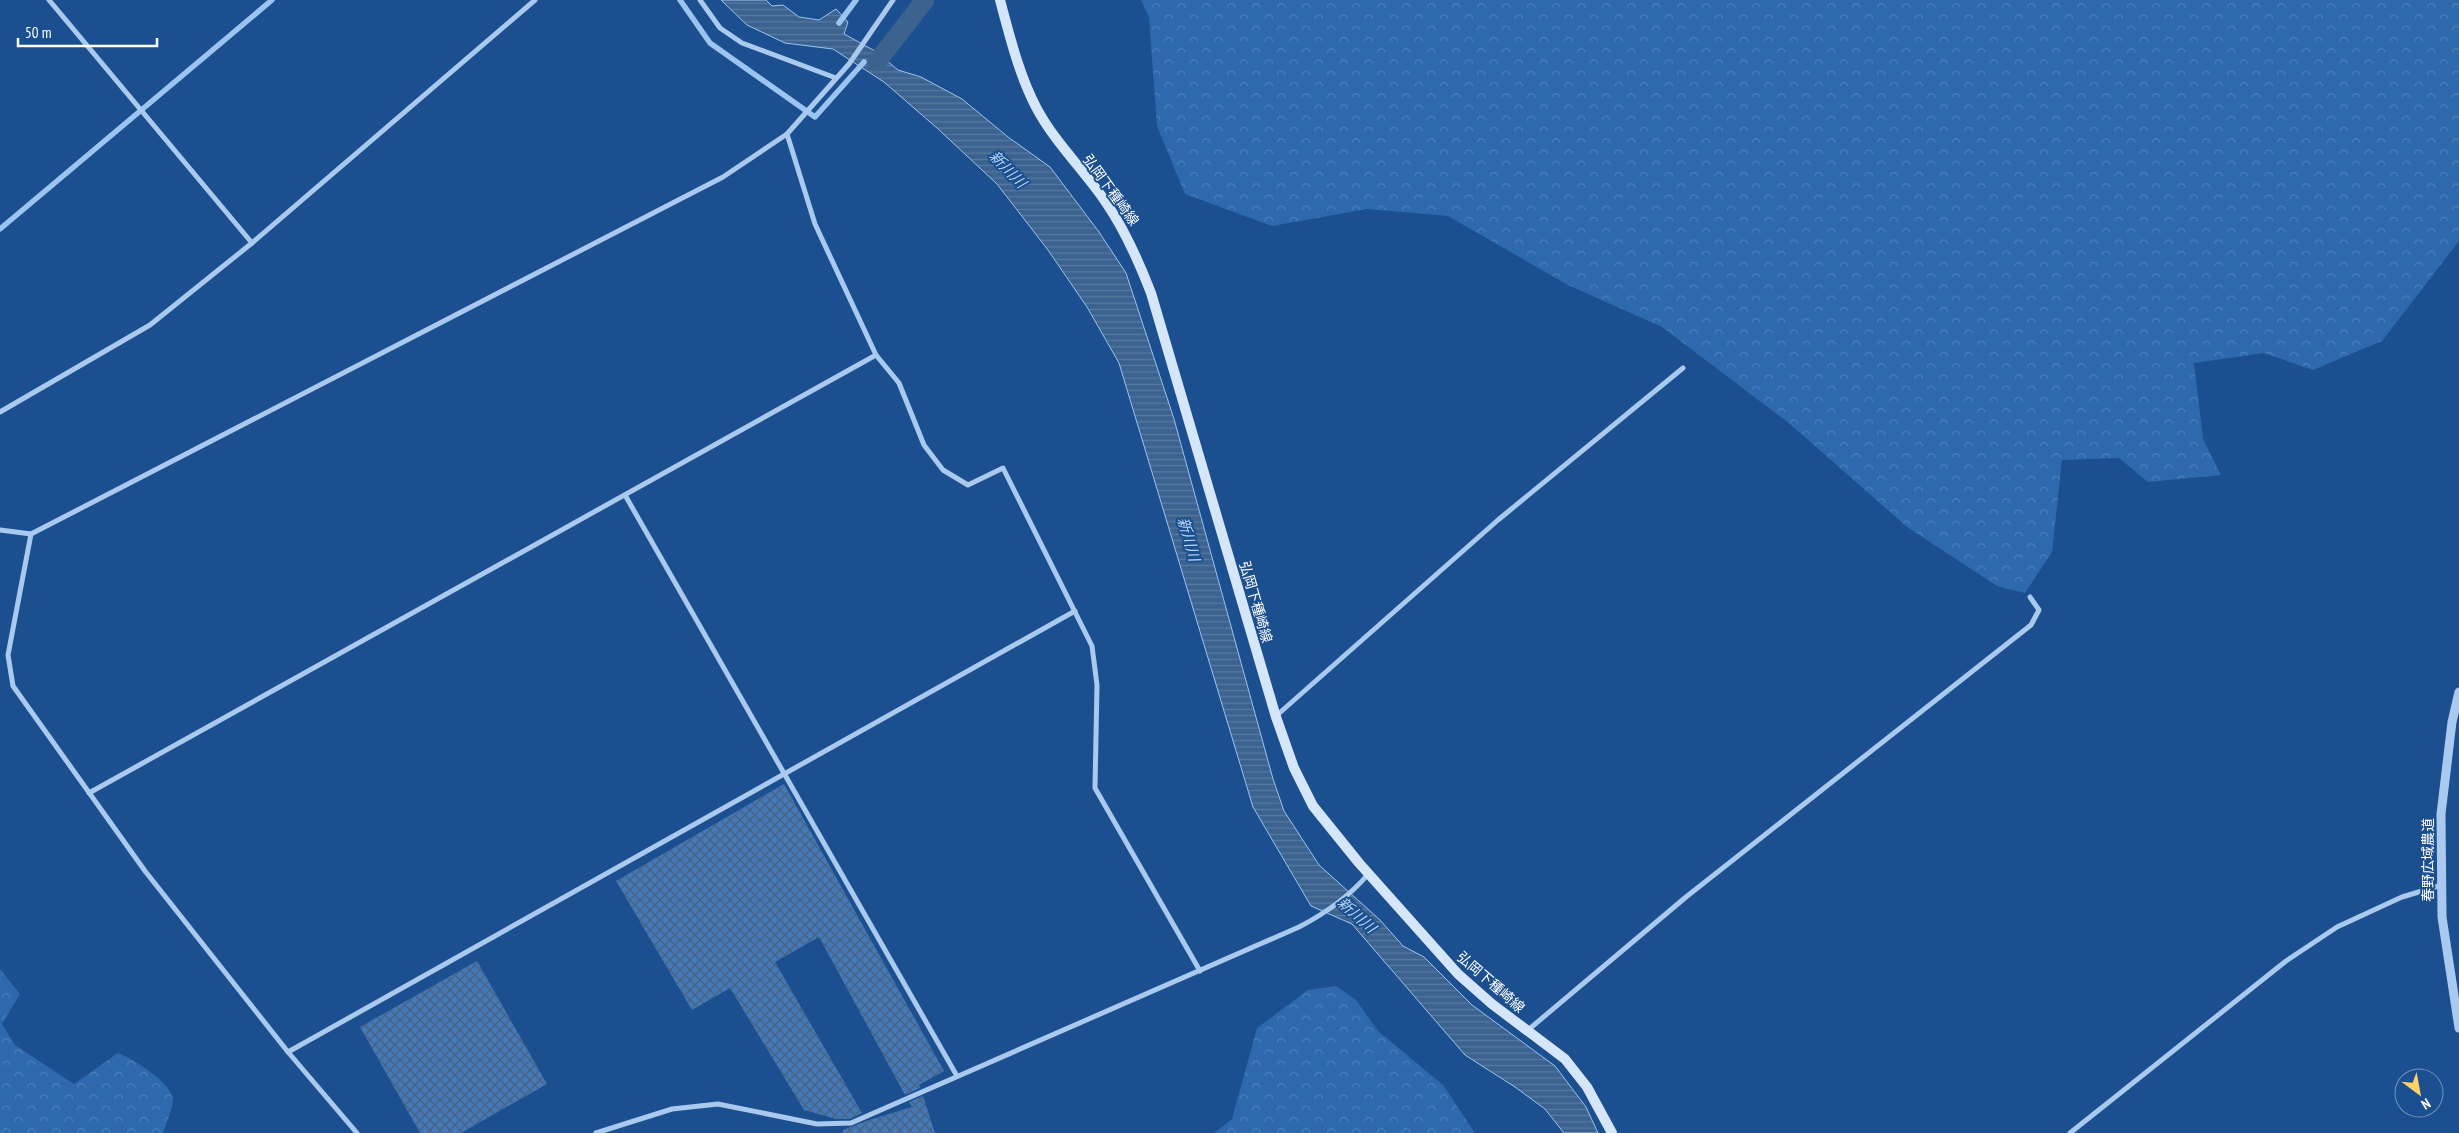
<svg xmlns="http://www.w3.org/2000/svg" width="2459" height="1133" font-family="'PT Sans Narrow','Noto Sans JP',sans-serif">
  <defs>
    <pattern id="forest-crowns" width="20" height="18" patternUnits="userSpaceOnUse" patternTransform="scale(1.25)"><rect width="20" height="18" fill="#2e69ad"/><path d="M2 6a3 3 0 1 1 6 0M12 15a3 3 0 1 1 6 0" fill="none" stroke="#4d80b9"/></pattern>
    <pattern id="water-rules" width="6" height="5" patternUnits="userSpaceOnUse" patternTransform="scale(1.25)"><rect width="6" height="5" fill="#3c6290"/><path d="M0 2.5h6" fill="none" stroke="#597aa1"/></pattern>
    <pattern id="building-cross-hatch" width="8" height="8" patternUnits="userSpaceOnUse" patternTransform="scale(1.25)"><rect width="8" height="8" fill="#4478b7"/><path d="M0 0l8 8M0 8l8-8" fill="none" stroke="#486282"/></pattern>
  </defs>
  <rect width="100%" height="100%" fill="#1b4f8f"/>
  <g fill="url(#forest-crowns)">
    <polygon points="1141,0 2459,0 2459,241 2382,341 2313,370 2264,353 2194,363 2203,439 2221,475 2148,482 2119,458 2062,460 2052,552 2025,593 1997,586 1907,527 1790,424 1662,327 1568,285 1448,216 1367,209 1272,226 1185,194 1157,126 1149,17"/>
    <path d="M0,969L20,994L2,1024L15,1045L74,1084L118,1053C132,1058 172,1083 173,1099C173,1109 166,1123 163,1133H0Z"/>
    <polygon points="1336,986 1356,1000 1378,1031 1443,1085 1475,1133 1214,1133 1232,1119 1257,1028 1308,990"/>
  </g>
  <polygon fill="url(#water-rules)" stroke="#9cc4f0" points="721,0 766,0 772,6 783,5 799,17 819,20 836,9 848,22 844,34 875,51 898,70 921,77 962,99 1008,137 1050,167 1099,232 1126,273 1174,419 1273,779 1284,811 1319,865 1380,920 1403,946 1424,957 1472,1005 1555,1066 1586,1107 1598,1133 1564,1133 1545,1109 1515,1087 1465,1055 1352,924 1311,906 1253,807 1119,363 1087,307 1048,250 997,184 937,128 884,82 833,49 785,43 747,25"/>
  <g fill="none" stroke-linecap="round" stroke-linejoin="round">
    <g stroke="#9cc4f0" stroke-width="5.5">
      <polyline points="680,0 710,43 815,117 864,62"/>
      <polyline points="839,23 856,0"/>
      <polyline points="0,229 272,0"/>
    </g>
    <polyline stroke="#3c6290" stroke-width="19" points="877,62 925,0"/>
  </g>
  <g fill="url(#building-cross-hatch)">
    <polygon points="784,784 944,1071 919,1085 920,1088 905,1095 819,937 775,962 862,1113 850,1119 836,1119 804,1110 730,988 692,1010 616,881"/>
    <polygon points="477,961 547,1084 461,1133 420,1133 360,1027"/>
    <polygon points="923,1096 935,1133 843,1133 843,1130 866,1121 912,1107 909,1102"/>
  </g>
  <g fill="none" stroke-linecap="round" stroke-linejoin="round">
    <g stroke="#a9c9ee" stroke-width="5">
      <polyline points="49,0 252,243"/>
      <polyline points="700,0 720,28 742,43 836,78"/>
      <polyline points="787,134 815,224 876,355 899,383 924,445 943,470 968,485 1003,468 1092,646 1097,685 1095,788 1200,971"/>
      <polyline points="0,412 150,325 252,243 535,0"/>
      <polyline points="625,495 957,1076"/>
      <polyline points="0,530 31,534 723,177 787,134 849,64 893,0"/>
      <polyline points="31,534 8,655 13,686 145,871 288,1052 357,1133"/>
      <polyline points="1276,716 1498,520 1683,368"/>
      <polyline points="89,793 876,355"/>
      <polyline points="1528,1030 1686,897 2031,625 2039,610 2030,597"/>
      <polyline points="288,1052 1075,611"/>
      <path d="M596,1133L672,1109L718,1104L817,1124L851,1123L1299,927C1324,914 1351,895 1369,873"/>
      <polyline points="2070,1133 2286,961 2337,927 2402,897 2442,885"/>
    </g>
    <polyline stroke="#a9c9ee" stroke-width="9" points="2459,692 2452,722 2441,814 2442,917 2459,1028"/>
    <path stroke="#d6e6fa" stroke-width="10" d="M1000,0C1010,37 1019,75 1037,109C1056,144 1085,171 1107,204C1126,232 1139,262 1151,293L1276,717L1294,768L1313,806L1359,863L1458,974L1492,1004L1565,1059L1587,1087L1612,1133"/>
  </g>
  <g text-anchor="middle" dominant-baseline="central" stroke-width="4" stroke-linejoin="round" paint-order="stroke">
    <g font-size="14" fill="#fff" stroke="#1b4f8f">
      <text transform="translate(1111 190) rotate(54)">弘岡下種崎線</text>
      <text transform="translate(1256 602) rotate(74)">弘岡下種崎線</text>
      <text transform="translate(2428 860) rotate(-90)">春野広域農道</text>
      <text transform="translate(1491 982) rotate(41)">弘岡下種崎線</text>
    </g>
    <g font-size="15" font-style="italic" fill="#b5d3f5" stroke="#1b4f8f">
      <text transform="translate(1008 169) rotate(46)">新川川</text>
      <text transform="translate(1189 539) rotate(74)">新川川</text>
      <text transform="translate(1357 915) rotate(42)">新川川</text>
    </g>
  </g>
  <g transform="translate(2419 1093) rotate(148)"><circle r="24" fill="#1b4f8f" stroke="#7695bc"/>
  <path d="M0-4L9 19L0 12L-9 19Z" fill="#ffd166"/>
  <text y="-8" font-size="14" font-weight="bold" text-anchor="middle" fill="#ffffff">N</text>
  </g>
  <path d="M18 38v8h139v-8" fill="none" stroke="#ffffff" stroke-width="2.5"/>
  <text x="25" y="38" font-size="15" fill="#ffffff" stroke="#1b4f8f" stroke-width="4" paint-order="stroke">50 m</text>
</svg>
